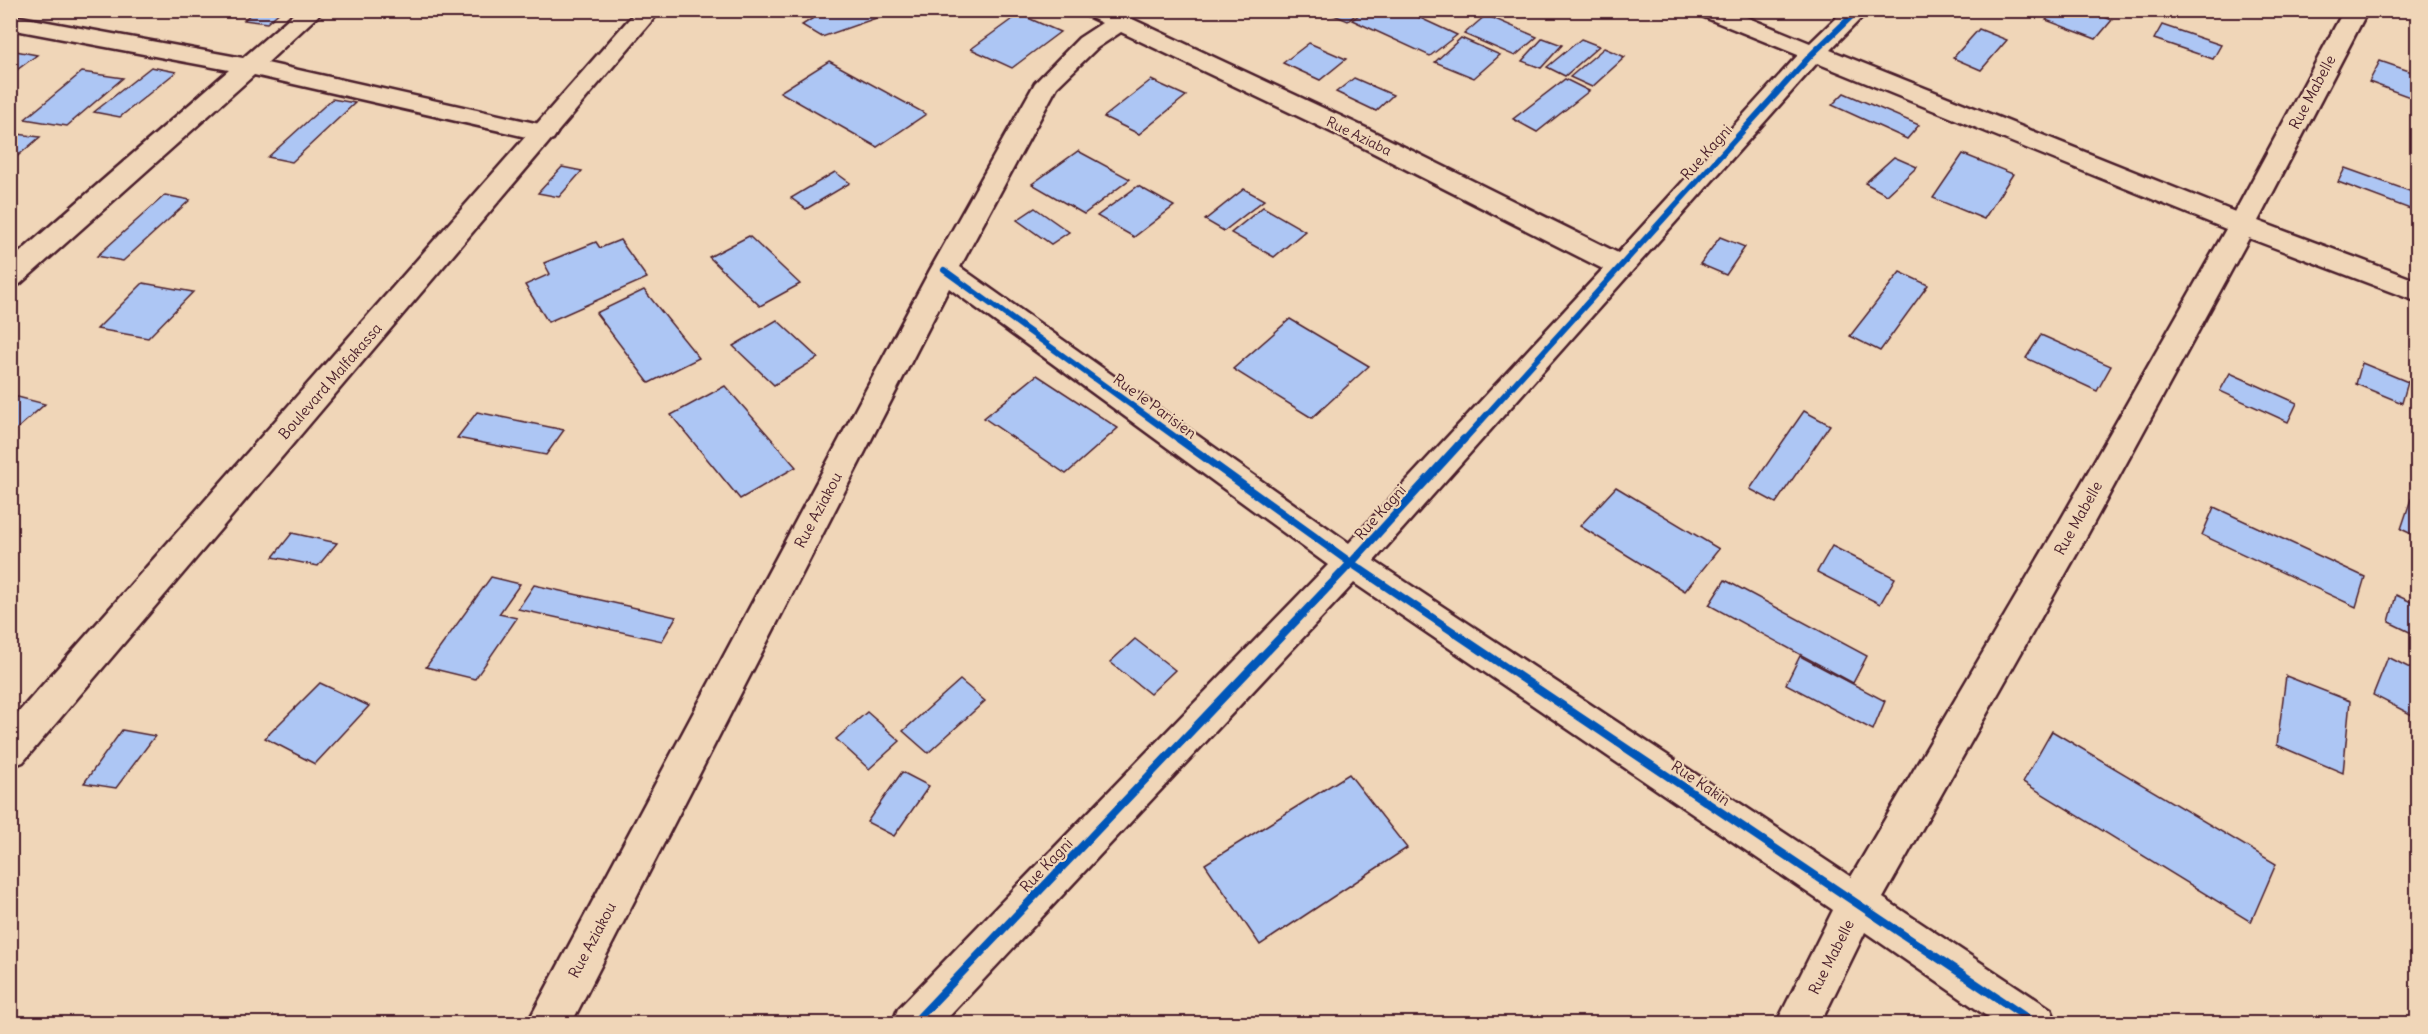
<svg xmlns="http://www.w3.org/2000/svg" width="2428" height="1034" font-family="Delius,sans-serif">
  <rect width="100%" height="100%" fill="#f0d6b8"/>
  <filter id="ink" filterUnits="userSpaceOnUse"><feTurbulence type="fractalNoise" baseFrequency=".0167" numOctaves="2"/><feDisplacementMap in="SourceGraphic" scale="12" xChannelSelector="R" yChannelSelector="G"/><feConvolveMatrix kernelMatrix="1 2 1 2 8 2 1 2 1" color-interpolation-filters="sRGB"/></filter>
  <g filter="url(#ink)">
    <g fill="#adc6f4" stroke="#4a1f2b" stroke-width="1.5">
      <polygon points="255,10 282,10 267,23 244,20"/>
      <polygon points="826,10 899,10 822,37 802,25"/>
      <polygon points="1322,10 1361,10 1348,21"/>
      <polygon points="1366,10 1403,10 1457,35 1430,56 1352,20"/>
      <polygon points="2031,10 2087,10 2112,20 2096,39 2046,20 2049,17"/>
      <polygon points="1019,14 1060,32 1012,68 971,49"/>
      <polygon points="1486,15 1537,37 1515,56 1464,34"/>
      <polygon points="2162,25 2221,45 2213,59 2154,39"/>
      <polygon points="1979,29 2007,40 1981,70 1953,58"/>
      <polygon points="1461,38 1500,55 1474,78 1435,62"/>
      <polygon points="1543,38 1562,45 1541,68 1522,61"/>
      <polygon points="1581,39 1599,46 1565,76 1547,67"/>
      <polygon points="1309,43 1346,59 1320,80 1283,63"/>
      <polygon points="1604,48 1625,57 1592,87 1570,77"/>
      <polygon points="10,50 37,55 10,75"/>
      <polygon points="829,61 926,114 877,147 780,92"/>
      <polygon points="2380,61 2418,74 2418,100 2369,82"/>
      <polygon points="151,67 176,72 120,117 94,112"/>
      <polygon points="82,72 123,78 67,126 25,119"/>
      <polygon points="1354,78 1393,95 1376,111 1336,92"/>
      <polygon points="1565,79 1589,91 1537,132 1513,119"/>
      <polygon points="1151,80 1186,96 1139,134 1104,117"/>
      <polygon points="1844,93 1919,125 1907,139 1832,105"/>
      <polygon points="332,99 355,103 292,162 268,157"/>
      <polygon points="10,133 40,137 13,160 10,159"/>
      <polygon points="1078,151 1130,179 1084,214 1032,184"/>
      <polygon points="1963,154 2013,174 1984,219 1933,198"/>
      <polygon points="1894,157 1917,167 1887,195 1865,183"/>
      <polygon points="562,167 582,171 559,197 538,193"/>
      <polygon points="2345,168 2418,194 2418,212 2338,182"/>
      <polygon points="835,172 850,183 806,209 791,198"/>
      <polygon points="1138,186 1174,206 1134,237 1097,216"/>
      <polygon points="1244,189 1264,200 1224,231 1205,220"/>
      <polygon points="165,195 190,200 123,261 97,256"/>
      <polygon points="1263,207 1305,231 1274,257 1231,233"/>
      <polygon points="1035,208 1069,232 1051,244 1017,220"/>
      <polygon points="749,236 800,284 760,306 709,257"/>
      <polygon points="1720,237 1745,247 1726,275 1700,264"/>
      <polygon points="620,240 647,278 548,322 525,285 550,274 544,263 596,242 600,248"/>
      <polygon points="1900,272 1928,285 1880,351 1850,336"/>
      <polygon points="143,283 193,292 148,338 97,329"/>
      <polygon points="644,290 699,358 649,383 596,313"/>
      <polygon points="1290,319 1369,366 1312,418 1233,369"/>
      <polygon points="777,320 818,358 774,385 733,346"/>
      <polygon points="2041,335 2111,366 2097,391 2026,358"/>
      <polygon points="2362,363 2408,382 2402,403 2356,384"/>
      <polygon points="2230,373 2297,403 2288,422 2220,391"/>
      <polygon points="1037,375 1118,428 1066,474 984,418"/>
      <polygon points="725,386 796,467 740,499 671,415"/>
      <polygon points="10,395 45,404 10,435"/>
      <polygon points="1804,411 1830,425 1776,503 1750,489"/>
      <polygon points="477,412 564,430 546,455 457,438"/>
      <polygon points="1616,487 1719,549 1685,591 1580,526"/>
      <polygon points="2411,499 2418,503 2418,537 2401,529"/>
      <polygon points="2214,507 2365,577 2356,607 2202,535"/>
      <polygon points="292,533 337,543 318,566 273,557"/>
      <polygon points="1832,546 1895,578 1880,604 1817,572"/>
      <polygon points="491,577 520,584 499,614 517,618 475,679 426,667"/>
      <polygon points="1725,580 1867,656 1853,683 1709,605"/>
      <polygon points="534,585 676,617 662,641 518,609"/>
      <polygon points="2396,595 2418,605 2418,636 2389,622"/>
      <polygon points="1135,639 1175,670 1150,694 1110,662"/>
      <polygon points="1800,656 1885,701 1873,730 1786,684"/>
      <polygon points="2388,657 2418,672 2418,718 2373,695"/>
      <polygon points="2286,676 2350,701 2343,773 2277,745"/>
      <polygon points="960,680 985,701 928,753 903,731"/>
      <polygon points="320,683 369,706 315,764 265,738"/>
      <polygon points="867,712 900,741 869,769 836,739"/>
      <polygon points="122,730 155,736 116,788 84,783"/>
      <polygon points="2052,731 2276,864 2251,922 2023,782"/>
      <polygon points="902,772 929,786 894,836 867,822"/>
      <polygon points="1349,774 1407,848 1260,945 1205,864"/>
    </g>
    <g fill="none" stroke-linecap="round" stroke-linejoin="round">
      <defs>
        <g id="minor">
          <polygon points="298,10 324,10 267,63 544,125 553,127 557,133 553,139 544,141 254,75 20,284 10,287 10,261 229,70 10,29 10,15 243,58"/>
          <path d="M1082,10H1113L1128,17L1366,128L1618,253L1798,55L1699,15L1696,10H1729L1810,43L1844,10H1869L1830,50L2235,212L2344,10H2368L2258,221L2418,281V302L2249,238L2079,550L1883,898L2051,1009L2057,1024H1998L1865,932L1820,1024H1776L1833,910L1354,583L942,1024H892L898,1009L1328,565L949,288L571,1024H527L930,270L1035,83L1079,38L1102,23L1085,15ZM1121,32L1348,140L1603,269L1349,543L960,267L1057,87L1097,48ZM1817,63L2226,229L2055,530L1851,877L1374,561Z"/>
        </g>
        <polygon id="tertiary" points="637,10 661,10 23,762 10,767 10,722"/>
      </defs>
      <use href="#minor" stroke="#4a1f2b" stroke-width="5"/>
      <use href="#tertiary" stroke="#4a1f2b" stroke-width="5"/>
      <use href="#minor" fill="#f0d6b8" fill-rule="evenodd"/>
      <use href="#tertiary" fill="#f0d6b8" fill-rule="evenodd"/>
      <defs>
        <g id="cycleway-far1">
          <polyline points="944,270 1181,441"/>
          <polyline points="1463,441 1812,54 1858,10"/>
        </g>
        <g id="cycleway">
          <polyline points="1179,439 1351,563 2036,1024"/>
          <polyline points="913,1024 1351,563 1464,439"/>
        </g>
      </defs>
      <use href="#cycleway-far1" stroke="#f0d6b8" stroke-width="9"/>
      <use href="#cycleway" stroke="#f0d6b8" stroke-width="12"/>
      <use href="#cycleway-far1" stroke="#0057b8" stroke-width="6"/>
      <use href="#cycleway" stroke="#0057b8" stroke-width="8"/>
    </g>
  </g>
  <g text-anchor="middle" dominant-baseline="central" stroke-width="4.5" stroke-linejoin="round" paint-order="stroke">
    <g font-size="14" fill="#4a1f2b" stroke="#f0d6b8">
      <text transform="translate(1359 136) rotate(26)">Rue Aziaba</text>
    </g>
    <g font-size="15" fill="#4a1f2b" stroke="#f0d6b8">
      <text transform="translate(2312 92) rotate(-62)">Rue Mabelle</text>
      <text transform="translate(1706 152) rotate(-48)">Rue Kagni</text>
      <text transform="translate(330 381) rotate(-49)">Boulevard Malfakassa</text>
      <text transform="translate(1155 406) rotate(36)">Rue le Parisien</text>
      <text transform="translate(818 510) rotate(-62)">Rue Aziakou</text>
      <text transform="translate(1380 512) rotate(-48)">Rue Kagni</text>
      <text transform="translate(2078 518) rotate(-61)">Rue Mabelle</text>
      <text transform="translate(1701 783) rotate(34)">Rue Kakin</text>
      <text transform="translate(1046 865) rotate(-46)">Rue Kagni</text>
      <text transform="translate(592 940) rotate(-62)">Rue Aziakou</text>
      <text transform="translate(1831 957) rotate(-63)">Rue Mabelle</text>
    </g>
  </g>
  <rect width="2428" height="1034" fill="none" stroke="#f0d6b8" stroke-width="36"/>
  <rect x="18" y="18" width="2392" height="998" fill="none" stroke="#4a1f2b" stroke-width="2" filter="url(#ink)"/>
</svg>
